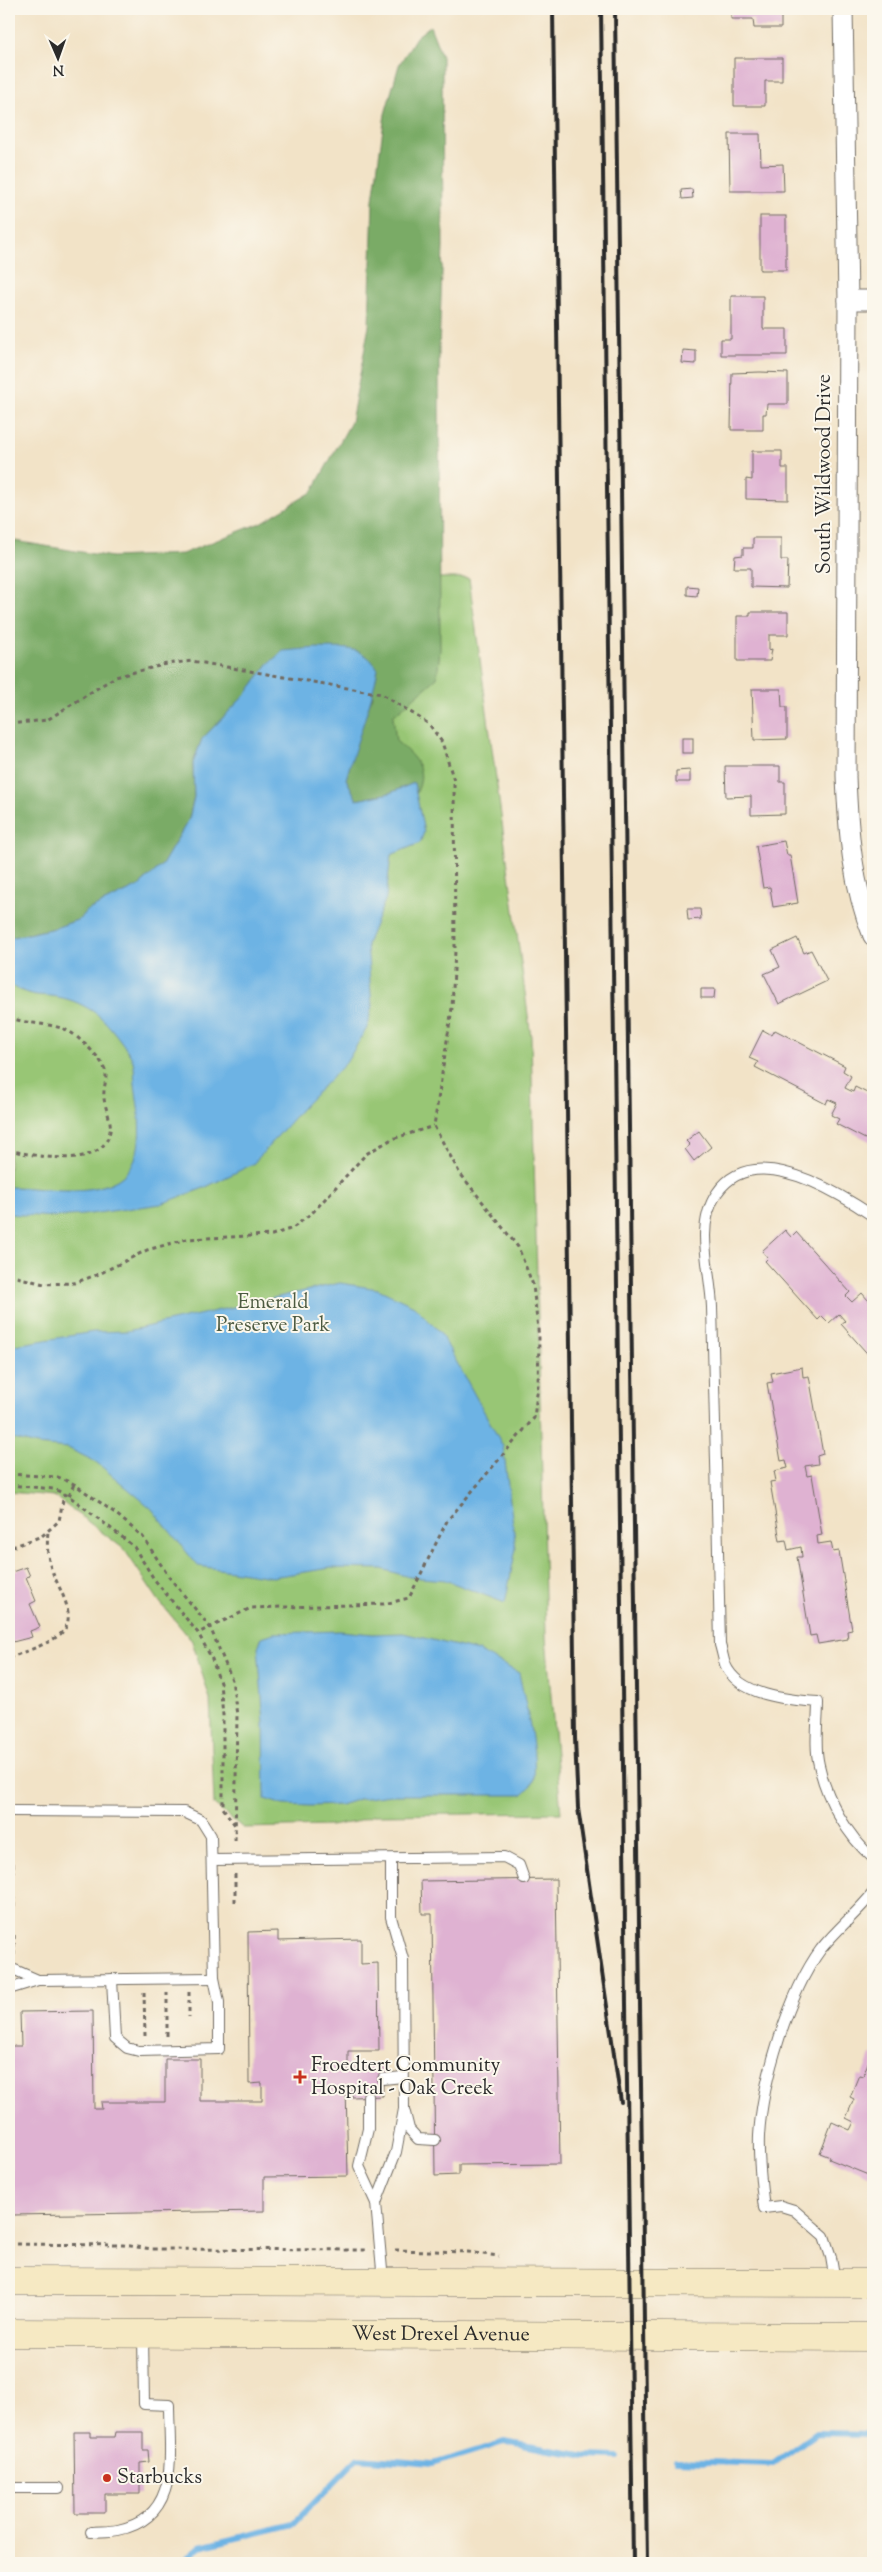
<svg xmlns="http://www.w3.org/2000/svg" width="882" height="2572" font-family="'Sorts Mill Goudy',serif">
  <rect width="100%" height="100%" fill="#fbf7ec"/>
  <filter id="ink" filterUnits="userSpaceOnUse"><feTurbulence type="fractalNoise" baseFrequency=".02" numOctaves="2"/><feDisplacementMap in="SourceGraphic" scale="10" xChannelSelector="R" yChannelSelector="G"/><feConvolveMatrix kernelMatrix="1 2 1 2 8 2 1 2 1" color-interpolation-filters="sRGB"/></filter>
  <filter id="wash" filterUnits="userSpaceOnUse"><feTurbulence type="fractalNoise" baseFrequency=".0096" numOctaves="4" result="noise"/><feDisplacementMap in="SourceGraphic" scale="20" xChannelSelector="R" yChannelSelector="G"/><feGaussianBlur stdDeviation="1.12" result="paint"/><feColorMatrix in="noise" values="0 0 0 0 0 0 0 0 0 0 0 0 0 0 0 0 0 1.4 0 .05"/><feComposite in="paint" operator="in"/></filter>
  <g filter="url(#wash)">
    <rect width="100%" height="100%" fill="#f2e3c7"/>
    <polygon fill="#98c674" stroke="#627850" points="9,577 469,578 531,1037 546,1637 561,1813 374,1815 355,1822 330,1826 243,1828 214,1805 210,1699 192,1641 159,1601 124,1549 54,1496 9,1492"/>
    <path fill="#7aab66" stroke="#526b48" d="M430,26L442,57L443,247L439,350L440,650L437,678L393,716L396,741C413,756 429,768 416,794L414,783L390,793L357,800L346,779L360,727L373,695L268,664L246,694L202,739L193,763L194,797L189,819L162,865L139,886L88,910L81,919L55,928L9,938V540L112,557L182,554L260,523L312,492L351,422L369,326L373,200L385,114L399,65L416,37Z"/>
    <g fill="#6db3e4" stroke="#4c6f88">
      <path d="M316,648C343,649 362,644 378,669C371,706 356,742 346,779L357,800L390,793L414,783L424,832L420,843L391,855L386,898L367,944L372,1006L367,1028L346,1063L304,1106L253,1164L204,1188L161,1204L83,1215L53,1217L9,1214V1187C41,1187 80,1196 111,1183C150,1167 139,1116 135,1084C134,1077 135,1067 133,1061C129,1050 108,1023 98,1015C86,1006 72,999 57,997C48,995 39,996 31,994C23,992 16,988 10,985L9,938L55,928L80,919L88,910L139,886L162,865L189,819L194,797L193,763L202,739L246,694L268,664L283,651Z"/>
      <polygon points="340,1283 378,1289 414,1306 440,1332 503,1446 516,1548 505,1603 445,1580 409,1577 382,1569 331,1568 272,1577 198,1566 151,1508 96,1462 68,1448 37,1445 9,1438 9,1346 93,1332 127,1331"/>
      <path d="M340,1631L373,1634L403,1633L478,1651L519,1673C525,1703 537,1747 534,1777C533,1785 527,1791 521,1795H391L359,1799L340,1805L311,1806L283,1805L265,1799L264,1723L258,1647L262,1637L274,1633Z"/>
    </g>
    <g fill="none" stroke-linecap="round" stroke-linejoin="round">
      <g stroke="#6db3e4" stroke-width="6">
        <polyline points="676,2461 773,2464 816,2433 873,2434"/>
        <polyline points="181,2563 200,2547 293,2524 358,2458 433,2464 504,2442 586,2456 617,2457"/>
      </g>
    </g>
    <g id="blocks">
      <g fill="#dfb2d2">
        <polygon points="731,9 781,9 781,28 754,28 753,19 731,19"/>
        <polygon points="734,58 782,58 782,81 765,81 765,106 734,106"/>
        <polygon points="729,134 760,134 761,165 783,164 784,191 730,191"/>
        <polygon points="692,189 693,198 682,199 681,190"/>
        <rect x="760" y="216" width="26" height="54"/>
        <polygon points="731,296 763,296 763,329 787,329 787,355 721,355 721,339 731,339"/>
        <polygon points="683,350 696,351 696,364 682,363"/>
        <polygon points="760,372 788,373 788,404 767,404 766,414 763,414 763,430 731,430 732,373"/>
        <polygon points="752,451 782,451 782,468 788,468 788,500 746,499 746,479 752,480"/>
        <polygon points="753,538 781,538 781,560 788,560 787,588 751,587 751,568 734,568 735,556 743,555 743,548 753,548"/>
        <polygon points="687,586 698,587 697,596 687,595"/>
        <polygon points="750,612 788,612 788,635 769,635 769,650 772,649 770,661 737,661 737,616 750,616"/>
        <polygon points="752,689 781,689 782,707 787,707 787,739 754,740"/>
        <rect x="682" y="738" width="11" height="15"/>
        <polygon points="725,766 780,766 780,782 785,782 785,814 751,815 751,796 726,797"/>
        <polygon points="690,770 690,782 676,782 676,771"/>
        <polygon points="784,841 787,855 790,855 798,903 773,907 770,887 763,888 756,846"/>
        <polygon points="687,909 700,909 701,919 688,920"/>
        <polygon points="797,938 804,953 811,950 827,981 779,1004 764,974 780,967 772,950"/>
        <polygon points="701,989 715,989 714,998 701,998"/>
        <polygon points="763,1030 772,1035 775,1030 845,1066 843,1071 851,1076 845,1088 853,1092 855,1087 873,1096 873,1143 836,1124 839,1119 831,1115 837,1103 828,1099 826,1104 755,1067 758,1062 749,1058"/>
        <polygon points="699,1131 711,1147 694,1161 685,1149 690,1145 686,1141"/>
        <polygon points="785,1230 791,1237 796,1232 850,1292 846,1296 852,1302 862,1293 868,1300 873,1298 873,1360 841,1324 845,1321 839,1314 829,1323 822,1316 818,1320 765,1261 768,1258 762,1251"/>
        <polygon points="802,1367 803,1377 809,1376 823,1454 817,1456 818,1464 805,1466 807,1476 812,1475 822,1535 817,1536 818,1544 831,1542 833,1552 839,1551 852,1630 847,1631 848,1639 818,1644 816,1635 810,1636 797,1557 802,1557 801,1547 788,1550 786,1540 780,1541 770,1482 776,1481 774,1471 788,1468 786,1460 781,1461 767,1383 773,1382 771,1373"/>
        <polygon points="26,1567 30,1576 26,1577 36,1601 30,1604 40,1627 30,1631 32,1637 9,1643 9,1573"/>
        <polygon points="556,1879 560,2164 459,2165 459,2175 435,2176 432,1914 422,1914 421,1881"/>
        <polygon points="278,1931 278,1941 361,1939 361,1964 378,1963 379,2051 348,2051 348,2070 352,2070 352,2065 383,2064 383,2096 352,2097 352,2086 346,2086 348,2176 264,2177 264,2211 12,2215 9,2046 21,2046 20,2012 93,2011 94,2109 102,2109 101,2102 165,2102 165,2059 200,2059 200,2101 262,2101 262,2083 249,2084 248,1932"/>
        <polygon points="871,2055 873,2055 873,2177 829,2159 830,2157 820,2153 832,2122 850,2130 854,2122 846,2118 854,2099 850,2097 859,2075 863,2076"/>
        <polygon points="74,2432 90,2432 90,2437 115,2437 116,2432 143,2432 143,2450 148,2450 149,2462 140,2463 140,2494 105,2494 105,2513 75,2513"/>
      </g>
    </g>
  </g>
  <g filter="url(#ink)">
    <use href="#blocks" fill-opacity="0" stroke="#716b62" stroke-width="1"/>
    <g fill="none" stroke-linecap="round" stroke-linejoin="round">
      <defs>
        <g id="lane">
          <path d="M873,1216C836,1191 753,1140 717,1193C709,1205 705,1221 705,1236C705,1260 711,1283 712,1307C715,1420 718,1532 720,1645C722,1651 723,1658 725,1664C738,1696 789,1700 818,1702C818,1722 814,1746 819,1765C826,1798 847,1836 873,1858"/>
          <polyline points="9,1811 184,1812 201,1820 211,1836 214,1978 219,2002 219,2049 139,2051 127,2048 115,2038 112,1979"/>
          <polyline points="213,1860 504,1857 519,1865 524,1879"/>
          <polyline points="9,1970 15,1970 38,1980 9,1989"/>
          <polyline points="38,1980 214,1978"/>
          <polyline points="383,2079 403,2077"/>
          <polyline points="368,2096 368,2129 359,2166 376,2203"/>
          <polyline points="405,2113 409,2129 418,2139 435,2140"/>
          <polyline points="383,2281 376,2203 396,2152 404,2109 403,1959 391,1917 391,1859"/>
          <path d="M835,2281L831,2257L824,2236L794,2210L781,2206L764,2208C761,2184 758,2160 759,2136C762,2082 789,1992 821,1949C837,1929 857,1913 873,1893"/>
          <polyline points="9,2488 59,2488"/>
          <path d="M91,2532C99,2531 109,2532 118,2530C182,2517 169,2453 169,2405L144,2404L143,2334"/>
        </g>
        <g id="street">
          <path d="M843,9L848,300L846,776C848,830 852,885 873,936"/>
          <polyline points="848,300 873,300"/>
        </g>
        <g id="secondary">
          <polyline points="9,2281 873,2283"/>
          <path id="s1" d="M9,2333L873,2337"/>
        </g>
      </defs>
      <use href="#lane" stroke="#716b62" stroke-width="12"/>
      <use href="#street" stroke="#716b62" stroke-width="21"/>
      <use href="#secondary" stroke="#716b62" stroke-width="29"/>
      <g stroke="#716b62" stroke-width="3" stroke-dasharray="4 4" stroke-linecap="butt">
        <polyline points="9,724 47,720 115,677 167,664 192,661 382,694 429,724 442,742 454,781 455,951 452,1008 434,1126 459,1172 518,1247 533,1285 539,1338 538,1385 534,1418 447,1521 409,1598 384,1604 251,1608 198,1633"/>
        <path d="M9,1017C31,1027 57,1020 77,1037C86,1045 106,1062 106,1075C106,1083 103,1090 104,1098C105,1109 112,1120 110,1131C103,1171 35,1156 9,1150"/>
        <polyline points="9,1275 44,1284 74,1283 99,1274 147,1250 187,1239 272,1235 293,1228 314,1211 366,1154 392,1139 434,1126"/>
        <polyline points="9,1474 58,1477 74,1484 115,1513 143,1537 169,1577 210,1627 232,1680 237,1715 235,1844"/>
        <polyline points="9,1485 54,1489 69,1496 122,1537 134,1547 154,1579 198,1633 212,1659 220,1683 223,1715 223,1808 235,1825"/>
        <polyline points="69,1496 74,1484"/>
        <polyline points="12,1547 42,1536 59,1521 64,1494"/>
        <path d="M9,1658C25,1651 44,1646 58,1636C83,1618 55,1585 50,1565C47,1554 47,1542 48,1531"/>
        <polyline points="13,1863 14,1907"/>
        <polyline points="235,1874 235,1906"/>
        <polyline points="14,1935 14,1956"/>
        <polyline points="144,1992 145,2036"/>
        <polyline points="167,1992 167,2036"/>
        <polyline points="189,1992 189,2017"/>
        <polyline points="9,2199 12,2199"/>
        <polyline points="9,2244 123,2245 152,2249 366,2250"/>
        <polyline points="395,2250 468,2252 499,2256"/>
      </g>
      <use href="#lane" stroke="#fff" stroke-width="10"/>
      <use href="#street" stroke="#fff" stroke-width="19"/>
      <use href="#secondary" stroke="#f6e9c3" stroke-width="28"/>
      <g stroke="#2b2b2b" stroke-width="4">
        <polyline points="553,9 575,1738 578,1808 621,2102"/>
        <polyline points="601,9 633,2563"/>
        <polyline points="615,9 647,2563"/>
      </g>
    </g>
  </g>
  <g fill="#c8321e" stroke="#fbf7ec" stroke-width="2">
    <path d="M297.5 2069.5h5v5h5v5h-5v5h-5v-5h-5v-5h5z"/>
    <circle cx="107" cy="2478" r="5"/>
  </g>
  <g text-anchor="middle" dominant-baseline="central" stroke-width="4" stroke-linejoin="round" paint-order="stroke">
    <g font-size="20" fill="#2b2b2b" stroke="#fbf7ec">
      <text transform="translate(825 474) rotate(-90)">South Wildwood Drive</text>
      <text stroke="none"><textPath href="#s1" startOffset="432">West Drexel Avenue</textPath></text>
    </g>
    <g font-size="20" fill="#4c5a41" stroke="#fbf7ec">
      <text x="273" y="1303">Emerald<tspan x="273" dy="23">Preserve Park</tspan></text>
    </g>
    <g font-size="20" fill="#2b2b2b" stroke="#fbf7ec" text-anchor="start">
      <text x="311" y="2066">Froedtert Community<tspan x="311" dy="23">Hospital - Oak Creek</tspan></text>
      <text x="117" y="2478">Starbucks</text>
    </g>
  </g>
  <rect width="882" height="2572" fill="none" stroke="#fbf7ec" stroke-width="30"/>
  <g transform="translate(58 58) rotate(178)" stroke="#fbf7ec" stroke-width="4" paint-order="stroke">
  <path d="M0-4L9 19L0 12L-9 19Z" fill="#2b2b2b"/>
  <text y="-8" font-size="14" font-weight="bold" text-anchor="middle" fill="#2b2b2b">N</text>
  </g>
</svg>
